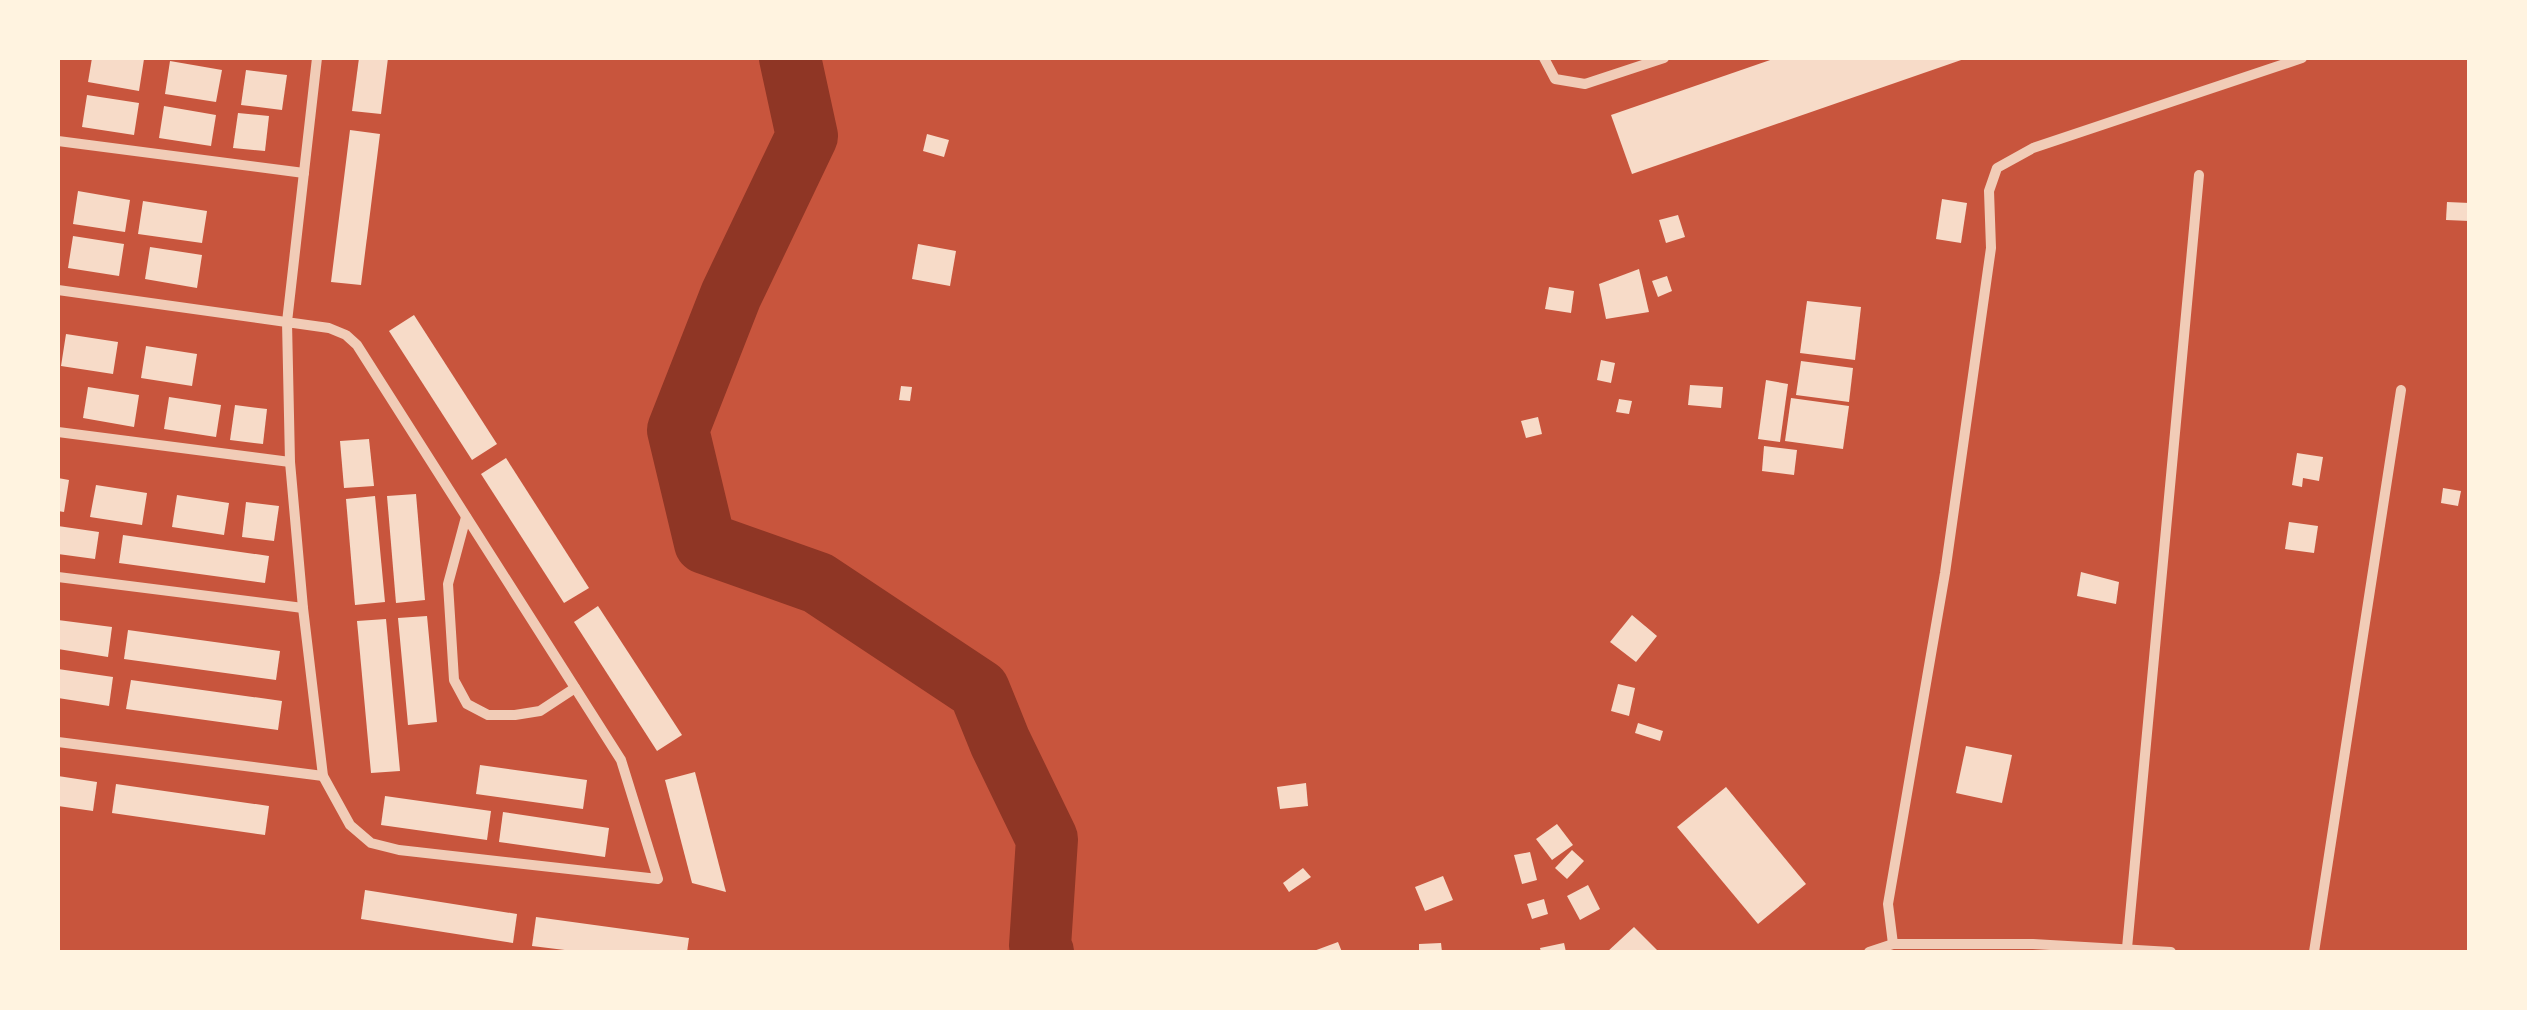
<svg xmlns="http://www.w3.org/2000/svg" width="2527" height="1010" font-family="'Exo 2',sans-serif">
  <rect width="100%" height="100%" fill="#c8553d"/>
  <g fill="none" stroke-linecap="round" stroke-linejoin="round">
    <polyline stroke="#8f3625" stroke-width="62" points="790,58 807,136 731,295 678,430 705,543 818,583 979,690 1000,742 1047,839 1040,946 1043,952"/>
  </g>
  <g fill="#f7dbc8">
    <polygon points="92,58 144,59 139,91 88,82"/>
    <polygon points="359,58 388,58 381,114 352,111"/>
    <polygon points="1776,58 1967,58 1632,174 1611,115"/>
    <polygon points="170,61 222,70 216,102 165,94"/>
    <polygon points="246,70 287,75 282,110 241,105"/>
    <polygon points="87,95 139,103 134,135 82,127"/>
    <polygon points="164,106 216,115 211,146 159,138"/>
    <polygon points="238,113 269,116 265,151 233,148"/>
    <polygon points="350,130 380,134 361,285 331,282"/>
    <polygon points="927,134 949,140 944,157 923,151"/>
    <polygon points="78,191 130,200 125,232 73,224"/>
    <polygon points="1942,199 1967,203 1961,243 1936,239"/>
    <polygon points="143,201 207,211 202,243 138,234"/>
    <polygon points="2447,202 2470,203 2470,221 2446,220"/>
    <polygon points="1678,215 1685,237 1666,243 1659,220"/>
    <polygon points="73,236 124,244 119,276 68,268"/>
    <polygon points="918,244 956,251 950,286 912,279"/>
    <polygon points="150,247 202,255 197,288 145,279"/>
    <polygon points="1639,269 1649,312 1606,319 1599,284"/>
    <polygon points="1667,276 1672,291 1658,297 1652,281"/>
    <polygon points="1549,287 1574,291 1571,313 1545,309"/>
    <polygon points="1807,301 1861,307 1855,360 1800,353"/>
    <polygon points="414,315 497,444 472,460 389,331"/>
    <polygon points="66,334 118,342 113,374 61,366"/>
    <polygon points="146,346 197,354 192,386 141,378"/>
    <polygon points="1601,360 1615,363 1611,383 1597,380"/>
    <polygon points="1801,361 1853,368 1849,402 1796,395"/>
    <polygon points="1766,380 1788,384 1780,442 1758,439"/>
    <polygon points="1690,385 1723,387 1721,408 1688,405"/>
    <polygon points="901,386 912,387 910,401 899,400"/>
    <polygon points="88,387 139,395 134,427 83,418"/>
    <polygon points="169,397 221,405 216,437 164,429"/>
    <polygon points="1791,398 1849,406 1843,449 1785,441"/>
    <polygon points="1619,399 1632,401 1629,414 1616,412"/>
    <polygon points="235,405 267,409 263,444 230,440"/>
    <polygon points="1538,417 1542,434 1526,438 1521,421"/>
    <polygon points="369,439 374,486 344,488 340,441"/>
    <polygon points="1764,446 1797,450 1794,475 1762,471"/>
    <polygon points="2297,453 2323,457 2319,481 2303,478 2302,487 2292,485"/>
    <polygon points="506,458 589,588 564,603 481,474"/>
    <polygon points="58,478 69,480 64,512 58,511"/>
    <polygon points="96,485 147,493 142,525 90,517"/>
    <polygon points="2443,488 2461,491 2458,506 2441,503"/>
    <polygon points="416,494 425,600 396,603 387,496"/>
    <polygon points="177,495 229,503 224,535 172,527"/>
    <polygon points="375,496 385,602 355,605 346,499"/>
    <polygon points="246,502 279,506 274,541 242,537"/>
    <polygon points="2289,522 2318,526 2314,553 2285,549"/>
    <polygon points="58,526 99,532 95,559 58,554"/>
    <polygon points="123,535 269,556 265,583 119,563"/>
    <polygon points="2081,572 2119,582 2116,604 2077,596"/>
    <polygon points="598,606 682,735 657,751 574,622"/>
    <polygon points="1632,615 1657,636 1636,662 1610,642"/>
    <polygon points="427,616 437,722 408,725 398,618"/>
    <polygon points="386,619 400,771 371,773 357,621"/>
    <polygon points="58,620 112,627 108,657 58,649"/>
    <polygon points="128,630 280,651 276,680 124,659"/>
    <polygon points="58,669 113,677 109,706 58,698"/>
    <polygon points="131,680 282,701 278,730 126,709"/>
    <polygon points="1618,684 1635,688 1629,716 1611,711"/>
    <polygon points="1638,723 1663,731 1660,741 1635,733"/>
    <polygon points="1966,746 2012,755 2002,803 1956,793"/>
    <polygon points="480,765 587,780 583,809 476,794"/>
    <polygon points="695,772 726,892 692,883 665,780"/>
    <polygon points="58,776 97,782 93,811 58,806"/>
    <polygon points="1306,783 1308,806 1280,809 1277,787"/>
    <polygon points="116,784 269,806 265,835 112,813"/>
    <polygon points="1726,787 1806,884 1758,924 1677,827"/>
    <polygon points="385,796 491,811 487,840 381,825"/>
    <polygon points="503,812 609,828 605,857 499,842"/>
    <polygon points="1557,824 1573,845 1552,860 1536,839"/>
    <polygon points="1572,850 1584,861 1567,879 1555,868"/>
    <polygon points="1530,852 1537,880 1522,884 1514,855"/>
    <polygon points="1303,868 1311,877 1289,892 1283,883"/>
    <polygon points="1443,876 1453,900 1425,911 1415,887"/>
    <polygon points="1588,885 1600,909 1580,920 1567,896"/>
    <polygon points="365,890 517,914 513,943 361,919"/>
    <polygon points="1544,899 1548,914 1532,919 1527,904"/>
    <polygon points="536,917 689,938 687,952 581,952 532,946"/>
    <polygon points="1634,927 1659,952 1607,952"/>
    <polygon points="1338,942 1342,952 1311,952"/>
    <polygon points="1441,943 1442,952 1419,952 1419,944"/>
    <polygon points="1564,943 1566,952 1541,952 1540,948"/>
  </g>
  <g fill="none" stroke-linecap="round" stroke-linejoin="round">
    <g stroke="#f1ccb7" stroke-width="10">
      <polyline points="1544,58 1555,79 1585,84 1664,58"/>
      <polyline points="58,141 304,173"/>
      <polyline points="58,290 329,328 346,335 357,345 621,760 658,879 399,850 371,843 350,825 323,776 303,608 290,462 287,322 317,58"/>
      <polyline points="58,432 290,462"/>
      <polyline points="466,517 448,584 454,680 467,704 488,715 515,715 540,711 575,688"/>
      <polyline points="58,577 303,608"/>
      <polyline points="58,742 323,776"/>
      <polyline points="1893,944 1888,904 1945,573 1991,248 1989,191 1997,168 2033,148 2302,58"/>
      <polyline points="2127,948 2199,175"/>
      <polyline points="1869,952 1893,944 2033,944 2171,952"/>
      <polyline points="2314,952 2401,390"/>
    </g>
  </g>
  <rect width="2527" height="1010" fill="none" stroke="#fff3e0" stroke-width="120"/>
</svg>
